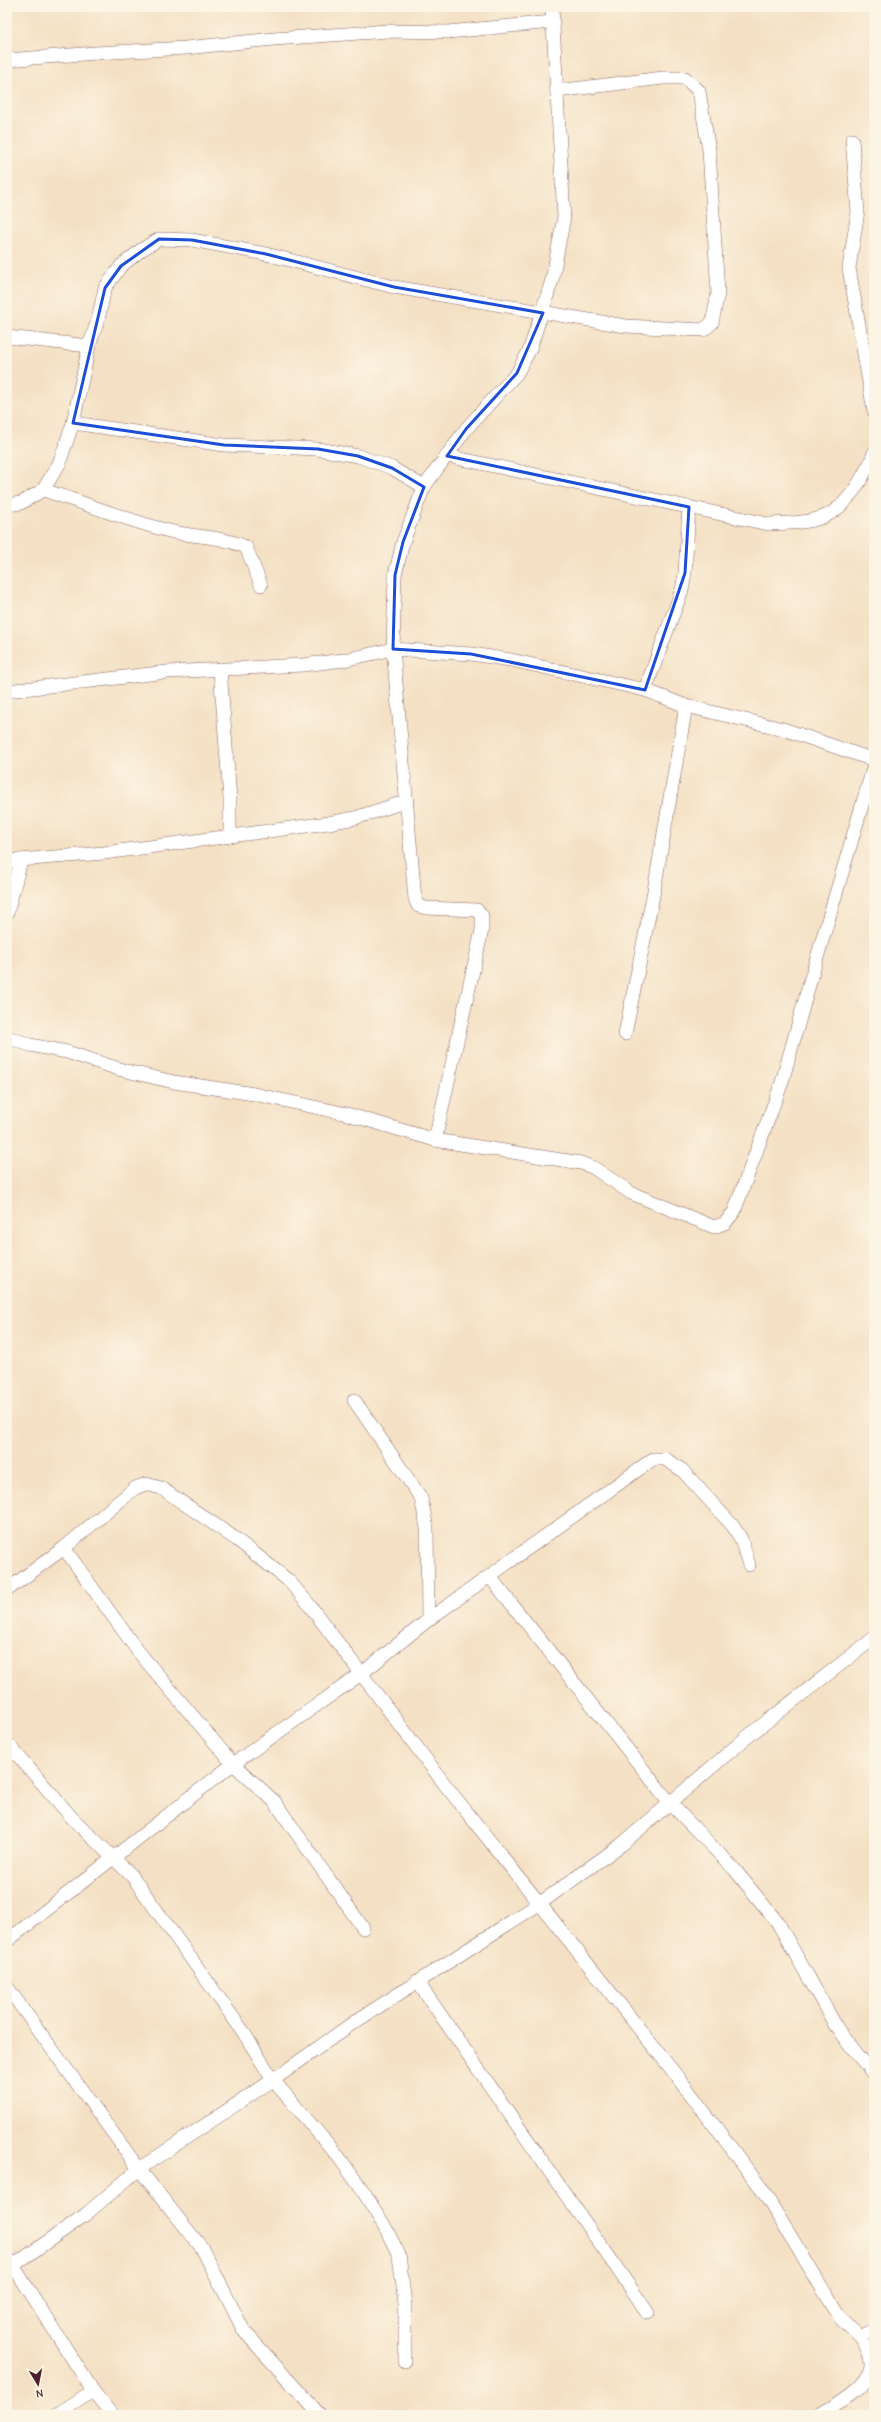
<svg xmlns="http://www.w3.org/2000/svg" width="881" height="2422" font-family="'Comic Neue',sans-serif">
  <rect width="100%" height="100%" fill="#fcf5e5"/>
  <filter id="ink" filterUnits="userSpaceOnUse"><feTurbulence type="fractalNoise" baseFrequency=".025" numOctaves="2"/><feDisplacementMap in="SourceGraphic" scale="8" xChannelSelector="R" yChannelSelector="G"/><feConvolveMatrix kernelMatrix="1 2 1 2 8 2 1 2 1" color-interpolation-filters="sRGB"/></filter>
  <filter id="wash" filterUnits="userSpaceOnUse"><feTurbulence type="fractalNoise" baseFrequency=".012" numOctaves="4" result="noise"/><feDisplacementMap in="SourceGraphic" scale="16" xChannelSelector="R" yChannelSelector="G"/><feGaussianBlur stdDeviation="0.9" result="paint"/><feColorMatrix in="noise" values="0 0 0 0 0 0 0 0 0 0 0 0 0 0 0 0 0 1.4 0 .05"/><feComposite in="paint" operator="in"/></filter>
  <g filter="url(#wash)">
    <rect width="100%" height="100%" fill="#f4e1c5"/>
  </g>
  <g filter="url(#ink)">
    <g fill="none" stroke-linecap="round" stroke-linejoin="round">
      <defs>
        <g id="street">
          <polyline points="7,60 96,53 186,48 274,39 388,31 448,32 552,22"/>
          <polyline points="852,140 858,211 849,268 874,411"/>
          <polyline points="7,337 89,346"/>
          <polyline points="73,423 224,445 318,449 358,456 392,468 424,487"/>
          <path d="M447,456L768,524C814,522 835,523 860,481C865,472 871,463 874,453"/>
          <path d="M43,490C85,503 126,520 169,531C196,538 219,535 246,547L261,585"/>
          <polyline points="7,505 21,503 43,490 59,464 73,423 89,346 98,320 105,288 121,266 141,250 159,239 192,240 266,254 394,287 589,320 626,326 703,330 712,323 718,293 709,150 699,91 685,78 663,78 557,91"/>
          <polyline points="220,669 230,799 230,836"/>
          <polyline points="645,690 682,590 685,573 689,507"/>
          <polyline points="7,691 167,672 303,665 344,660 393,649 471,654 511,660 645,690 686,706 783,729 874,760"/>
          <polyline points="7,861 104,853 328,823 355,818 407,801"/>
          <polyline points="7,913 21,861"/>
          <polyline points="625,1034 653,896 686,706"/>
          <polyline points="7,1037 30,1045 67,1052 122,1070 174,1082 254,1094 347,1114 435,1140 581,1163 594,1168 631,1193 714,1227 725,1223 734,1212 782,1082 811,978 874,765"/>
          <polyline points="435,1140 482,930 482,916 477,910 426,908 418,906 415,899 393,649 395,575 403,542 424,487 466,429 517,373 530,349 552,280 564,217 552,7"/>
          <polyline points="354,1400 421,1498 427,1528 428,1620"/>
          <polyline points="64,1548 137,1650 233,1764 274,1801 363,1928"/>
          <polyline points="490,1577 670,1803 735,1870 778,1923 838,2030 874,2075"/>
          <polyline points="7,1590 64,1548 135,1488 146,1484 161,1488 236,1539 289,1581 307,1602 446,1786 684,2085 761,2188 841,2319 860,2337 874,2330"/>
          <polyline points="7,1743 74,1820 132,1876 242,2030 273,2080 338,2156 363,2191 385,2227 399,2255 405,2304 405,2361"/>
          <polyline points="7,1941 233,1764 361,1674 428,1620 653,1459 665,1459 682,1470 733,1526 741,1539 749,1565"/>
          <polyline points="417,1981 648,2313"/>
          <polyline points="7,1987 139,2169 202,2248 244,2331 320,2415"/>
          <polyline points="7,2256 93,2391 112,2415"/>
          <polyline points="7,2270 85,2215 139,2169 273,2080 350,2025 539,1904 621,1845 747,1737 874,1638"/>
          <polyline points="56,2415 93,2391"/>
          <path d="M819,2415C835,2405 870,2387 871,2366C872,2356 865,2345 860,2337"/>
        </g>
      </defs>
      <use href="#street" stroke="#866361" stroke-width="14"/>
      <use href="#street" stroke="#fff" stroke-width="13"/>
    </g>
  </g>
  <path fill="none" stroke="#1d4ed8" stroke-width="3" stroke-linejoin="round" d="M159,239L192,240L266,254L394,287L543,313L517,373L466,429L447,456L689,507L685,573L645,690L471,654L393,649L395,575L403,542L424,487L392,468L358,456L318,449L224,445L73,423L105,288L121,266Z"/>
  <rect width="881" height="2422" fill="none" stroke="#fcf5e5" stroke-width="24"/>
  <g transform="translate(38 2384) rotate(170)" stroke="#fcf5e5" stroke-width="3" paint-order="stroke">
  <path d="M0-3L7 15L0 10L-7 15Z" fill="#4a1f2b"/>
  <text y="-6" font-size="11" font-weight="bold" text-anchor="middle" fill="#4a1f2b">N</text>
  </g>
</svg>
